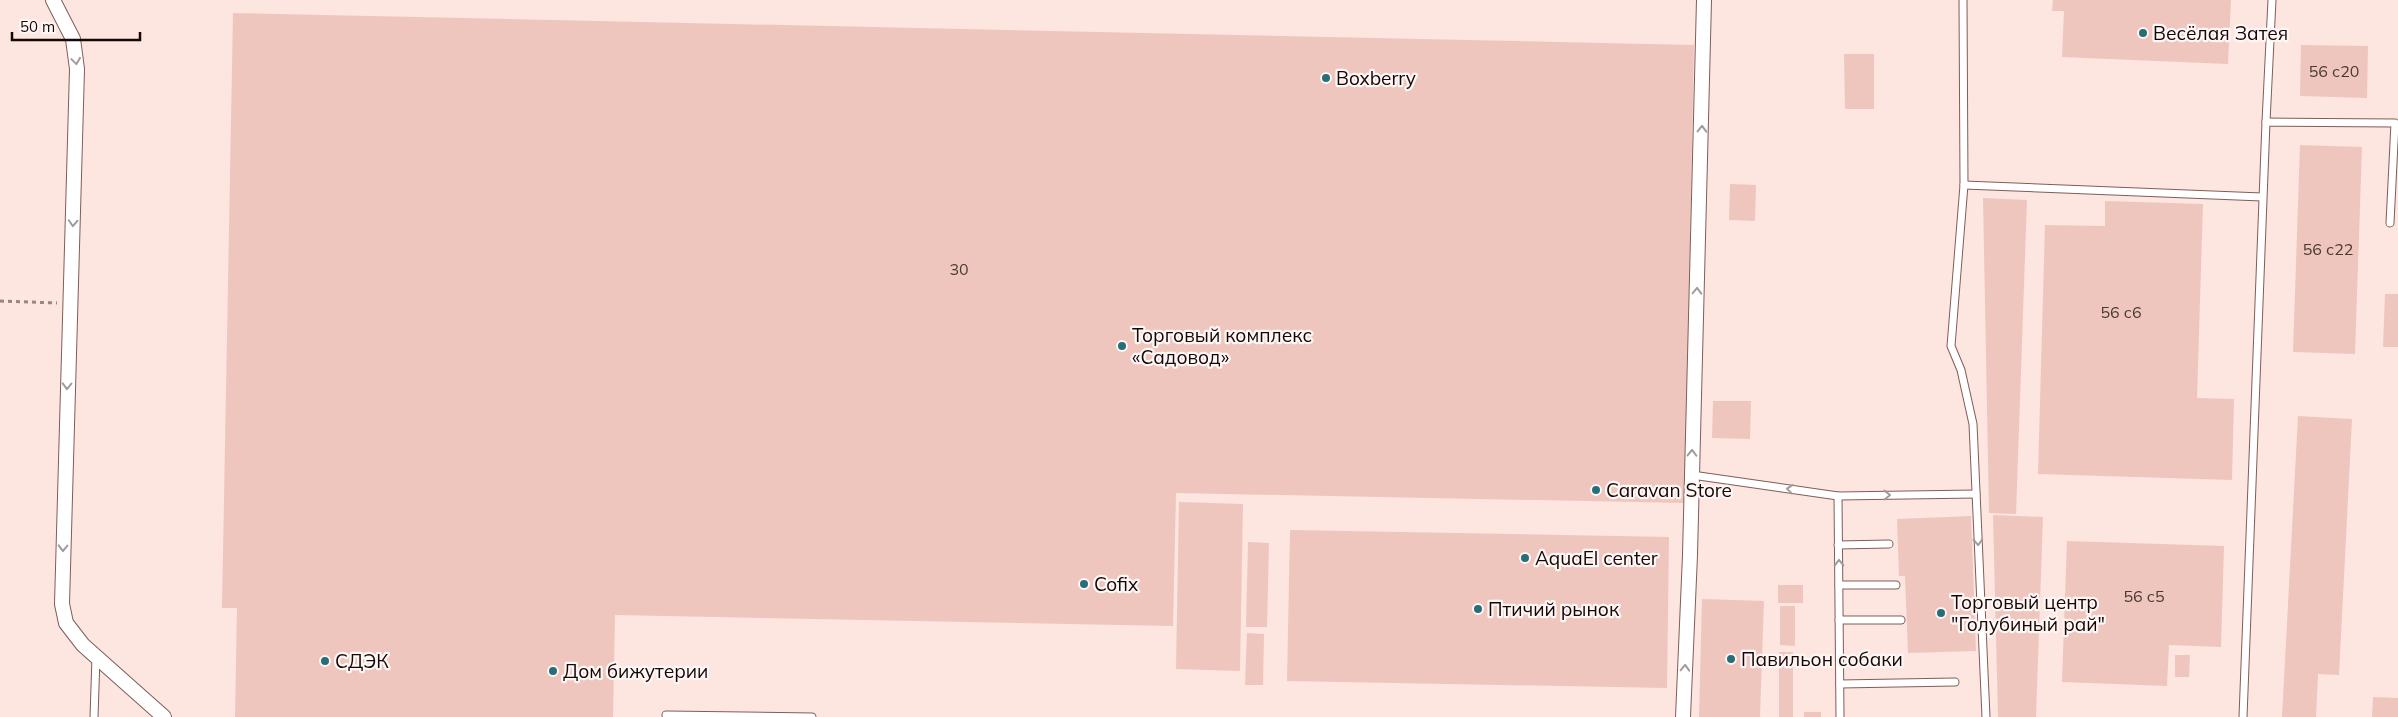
<svg xmlns="http://www.w3.org/2000/svg" width="2398" height="717" font-family="Mulish,sans-serif">
  <rect width="100%" height="100%" fill="#fde5e0"/>
  <g fill="#eec6be">
    <polygon points="2053,0 2231,0 2228,64 2062,57 2064,11 2052,11"/>
    <polygon points="233,13 1694,45 1685,503 1176,493 1173,626 615,615 613,717 235,717 237,608 222,608"/>
    <polygon points="2301,45 2368,46 2367,98 2300,96"/>
    <polygon points="1844,54 1874,54 1874,109 1845,109"/>
    <polygon points="2300,145 2362,147 2355,354 2293,352"/>
    <polygon points="1730,184 1756,185 1755,221 1729,220"/>
    <polygon points="1983,198 2027,200 2016,514 1989,513"/>
    <polygon points="2105,201 2203,204 2197,398 2234,399 2232,480 2038,474 2045,225 2105,226"/>
    <polygon points="2385,294 2398,294 2398,347 2383,347"/>
    <polygon points="1713,401 1751,401 1750,439 1712,438"/>
    <polygon points="2298,416 2352,419 2339,675 2318,674 2316,717 2282,717"/>
    <polygon points="1179,502 1243,504 1240,671 1176,669"/>
    <polygon points="1993,515 2043,517 2036,717 1998,717"/>
    <polygon points="1971,516 1976,651 1908,653 1905,576 1899,576 1897,519"/>
    <polygon points="1290,530 1669,537 1667,688 1287,681"/>
    <polygon points="2067,541 2224,546 2221,647 2169,645 2167,686 2062,682"/>
    <polygon points="1248,542 1269,543 1267,627 1246,627"/>
    <rect x="1778" y="585" width="25" height="18"/>
    <polygon points="1702,599 1764,601 1760,717 1699,717"/>
    <polygon points="1780,606 1795,606 1795,646 1780,645"/>
    <polygon points="1247,633 1264,634 1263,685 1245,685"/>
    <rect x="1779" y="652" width="14" height="65"/>
    <polygon points="2175,655 2190,655 2189,677 2175,677"/>
    <polygon points="2373,697 2398,698 2398,717 2372,717"/>
    <rect x="1804" y="712" width="17" height="5"/>
  </g>
  <g fill="none" stroke-linecap="round" stroke-linejoin="round">
    <defs>
      <g id="service">
        <polyline points="1963,0 1964,185 1951,346 1961,370 1973,424 1986,717"/>
        <polyline points="2266,122 2272,0"/>
        <polyline points="1964,185 2262,197"/>
        <polyline points="1692,475 1838,496 1976,494"/>
        <polyline points="1838,496 1840,717"/>
        <polyline points="1838,545 1889,544"/>
        <polyline points="1839,585 1896,585"/>
        <polyline points="1839,620 1901,620"/>
        <polyline points="1840,684 1955,682"/>
        <polyline points="666,715 812,717"/>
        <polyline points="94,717 96,657"/>
        <polyline points="2243,717 2266,122 2395,123 2390,223"/>
      </g>
      <g id="minor">
        <polyline points="53,0 73,39 77,69 62,604 66,623 83,645 164,717"/>
        <polyline points="1683,717 1690,555 1704,0"/>
      </g>
    </defs>
    <use href="#service" stroke="#805d57" stroke-width="9"/>
    <use href="#minor" stroke="#805d57" stroke-width="16"/>
    <polyline stroke="#988582" stroke-width="3" stroke-dasharray="4 4" stroke-linecap="butt" points="0,301 57,303"/>
    <use href="#service" stroke="#fff" stroke-width="7"/>
    <use href="#minor" stroke="#fff" stroke-width="14"/>
  </g>
  <defs><path id="oneway-chevron" d="M-2-3.5L2.5 0L-2 3.5" fill="none" stroke-width="1.6" stroke-linecap="round" stroke-linejoin="round" transform="scale(1.25)"/></defs>
  <g stroke="#a19c9b">
    <use href="#oneway-chevron" transform="translate(76 61) rotate(82)"/>
    <use href="#oneway-chevron" transform="translate(1702 129) rotate(-89)"/>
    <use href="#oneway-chevron" transform="translate(73 223) rotate(93)"/>
    <use href="#oneway-chevron" transform="translate(1697 291) rotate(-88)"/>
    <use href="#oneway-chevron" transform="translate(67 386) rotate(91)"/>
    <use href="#oneway-chevron" transform="translate(1692 453) rotate(-89)"/>
    <use href="#oneway-chevron" transform="translate(1790 489) rotate(-173)"/>
    <use href="#oneway-chevron" transform="translate(1887 495) rotate(-1)"/>
    <use href="#oneway-chevron" transform="translate(1978 542) rotate(87)"/>
    <use href="#oneway-chevron" transform="translate(63 548) rotate(91)"/>
    <use href="#oneway-chevron" transform="translate(1839 563) rotate(-91)"/>
    <use href="#oneway-chevron" transform="translate(1685 668) rotate(-88)"/>
  </g>
  <g fill="#276e7b" stroke="#fef6f4" stroke-width="2">
    <circle cx="2143" cy="33" r="5"/>
    <circle cx="1326" cy="78" r="5"/>
    <circle cx="1122" cy="346" r="5"/>
    <circle cx="1596" cy="490" r="5"/>
    <circle cx="1525" cy="558" r="5"/>
    <circle cx="1084" cy="584" r="5"/>
    <circle cx="1478" cy="609" r="5"/>
    <circle cx="1941" cy="613" r="5"/>
    <circle cx="1731" cy="659" r="5"/>
    <circle cx="325" cy="661" r="5"/>
    <circle cx="553" cy="671" r="5"/>
  </g>
  <g text-anchor="middle" dominant-baseline="central" stroke-width="4.5" stroke-linejoin="round" paint-order="stroke">
    <g font-size="16" fill="#4a3834">
      <text x="2334" y="71">56 с20</text>
      <text x="2328" y="249">56 с22</text>
      <text x="959" y="269">30</text>
      <text x="2121" y="312">56 с6</text>
      <text x="2144" y="596">56 с5</text>
    </g>
    <g font-size="19" fill="#140806" stroke="#fef6f4" text-anchor="start">
      <text x="2153" y="33">Весёлая Затея</text>
      <text x="1336" y="78">Boxberry</text>
      <text x="1132" y="335">Торговый комплекс<tspan x="1132" dy="22">«Садовод»</tspan></text>
      <text x="1606" y="490">Caravan Store</text>
      <text x="1535" y="558">AquaEl center</text>
      <text x="1094" y="584">Cofix</text>
      <text x="1951" y="602">Торговый центр<tspan x="1951" dy="22">"Голубиный рай"</tspan></text>
      <text x="1488" y="609">Птичий рынок</text>
      <text x="1741" y="659">Павильон собаки</text>
      <text x="335" y="661">СДЭК</text>
      <text x="563" y="671">Дом бижутерии</text>
    </g>
  </g>
  <path d="M12 32v8h128v-8" fill="none" stroke="#140806" stroke-width="2.5"/>
  <text x="20" y="32" font-size="15" fill="#140806" stroke="#fef6f4" stroke-width="4" paint-order="stroke">50 m</text>
</svg>
